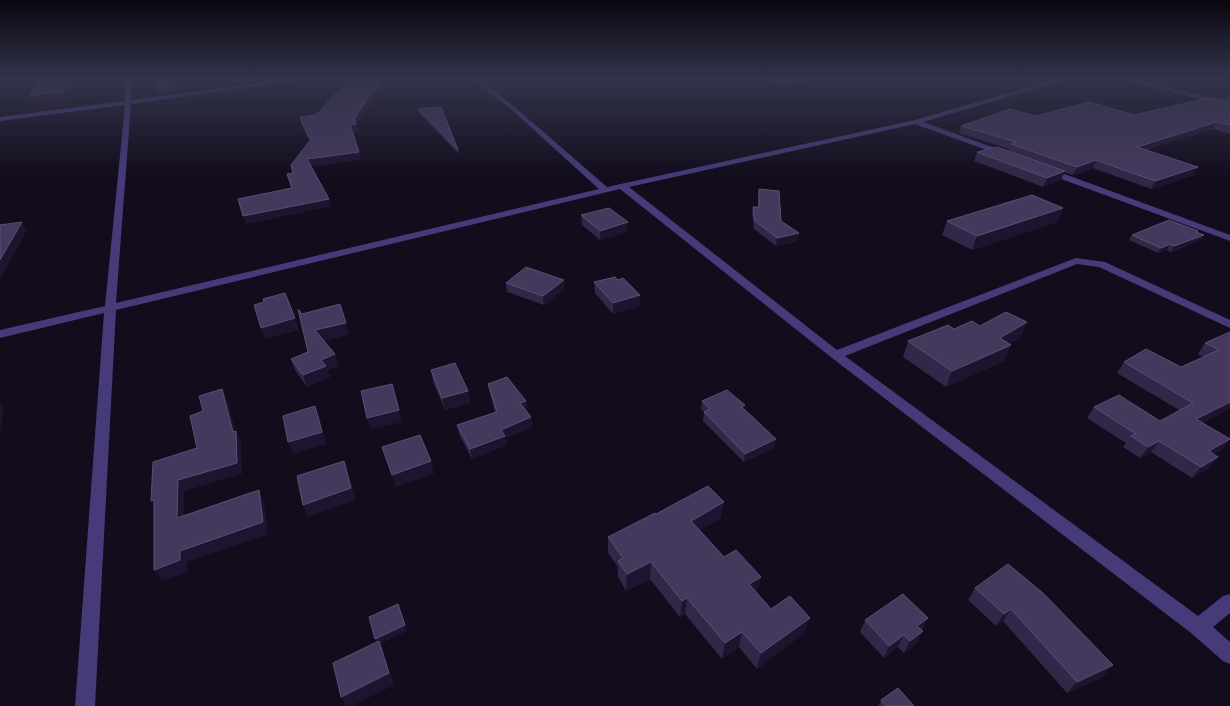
<svg xmlns="http://www.w3.org/2000/svg" width="1230" height="706" font-family="'PT Sans',sans-serif">
  <rect width="100%" height="100%" fill="#120c1c"/>
  <g fill="none" stroke-linecap="round" stroke-linejoin="round">
    <g fill="#463a79" fill-rule="evenodd">
      <polygon points="124,79 130,79 131,100 289,79 306,79 131,104 116,303 599,189 512,110 472,79 479,79 516,108 607,187 915,120 1057,79 1067,79 923,122 1006,152 1007,154 1003,156 915,124 629,187 837,350 1076,258 1105,262 1230,320 1230,328 1099,267 1077,264 845,356 1198,616 1223,596 1230,594 1230,613 1213,627 1230,642 1230,664 1223,661 1191,633 832,358 620,189 116,310 95,706 75,706 104,313 0,338 0,330 105,306 125,105 0,121 0,117 125,101"/>
      <polygon points="1123,79 1133,79 1230,103 1230,107"/>
      <polygon points="1045,169 1051,169 1230,235 1230,241 1045,173"/>
    </g>
  </g>
  <g fill="#322649">
    <polygon points="766,79 831,79 787,87"/>
    <polygon points="379,82 381,88 356,124 358,131 353,132 361,159 311,166 331,206 246,224 292,188 293,173 310,142 301,124 300,117 316,115"/>
    <polygon points="1229,93 1230,93 1230,134 1213,129 1146,150 1198,167 1194,175 1151,189 1093,168 1073,175 1064,172 1061,180 1043,187 974,161 977,152 1008,151 1009,149 959,133 961,126 1036,116 1134,115 1225,100"/>
    <polygon points="418,109 458,150 459,154 419,113"/>
    <polygon points="759,189 781,221 797,241 776,246 754,229 752,214 753,207 758,207 758,196"/>
    <polygon points="1063,208 1057,222 972,250 942,235 947,221"/>
    <polygon points="581,215 627,232 600,240 582,225"/>
    <polygon points="1197,232 1201,240 1171,252 1167,250 1158,253 1129,240 1132,235"/>
    <polygon points="594,282 640,306 613,314 595,293"/>
    <polygon points="506,283 564,289 544,305 507,292"/>
    <polygon points="302,314 349,334 324,341 335,354 339,366 327,370 330,377 307,387 295,370 291,359 308,352"/>
    <polygon points="1027,322 1020,338 1009,344 1004,361 946,387 903,357 908,341 954,329"/>
    <polygon points="1230,332 1202,423 1230,439 1221,450 1214,454 1209,468 1192,478 1151,452 1140,458 1123,447 1126,443 1087,418 1094,407 1160,421 1179,410 1117,373 1124,362 1181,367 1204,357 1198,354 1205,343"/>
    <polygon points="431,370 468,391 470,403 445,410 433,382"/>
    <polygon points="488,384 526,401 527,410 526,410 531,417 532,427 505,438 506,445 472,459 459,434 457,425 495,412 490,393"/>
    <polygon points="702,401 744,410 774,448 744,462 703,421 704,412 701,409"/>
    <polygon points="656,514 721,518 700,530 771,609 804,633 757,669 739,647 722,659 685,614 680,617 650,579 626,591 618,577 618,567 608,553 608,537"/>
    <polygon points="975,588 1113,665 1102,677 1067,693 1003,621 996,626 968,600"/>
    <polygon points="865,620 922,630 917,643 904,653 898,647 884,658 860,632"/>
    <polygon points="881,700 914,706 878,706"/>
  </g>
  <g fill="#1e142f">
    <polygon points="67,79 70,79 70,87 65,99 33,102 30,95"/>
    <polygon points="174,79 176,79 176,92 158,95 156,89"/>
    <polygon points="803,79 831,79 787,87 788,82"/>
    <polygon points="379,82 381,88 356,124 358,131 352,132 350,125 354,119"/>
    <polygon points="1217,122 1213,129 1133,154 1137,147"/>
    <polygon points="359,152 361,159 309,167 307,159"/>
    <polygon points="1096,160 1093,168 1073,175 1077,167"/>
    <polygon points="1198,167 1194,175 1151,189 1155,181"/>
    <polygon points="1065,171 1061,180 1043,187 1047,178"/>
    <polygon points="329,199 331,206 246,224 243,216"/>
    <polygon points="1063,208 1057,222 972,250 977,236"/>
    <polygon points="22,222 27,230 0,280 0,260"/>
    <polygon points="628,222 627,232 600,240 600,231"/>
    <polygon points="799,233 797,241 776,246 777,238"/>
    <polygon points="1204,235 1201,240 1171,252 1174,246"/>
    <polygon points="1170,244 1167,250 1158,253 1161,248"/>
    <polygon points="564,280 564,289 544,305 543,296"/>
    <polygon points="640,295 640,306 613,314 613,303"/>
    <polygon points="295,318 299,330 265,339 261,328"/>
    <polygon points="1027,322 1020,338 998,351 1011,345 1004,361 946,387 952,371 1000,338"/>
    <polygon points="346,323 349,334 319,342 315,330"/>
    <polygon points="335,354 339,366 327,370 330,377 307,387 303,375 321,360"/>
    <polygon points="222,389 227,399 236,432 236,431 241,442 242,474 184,491 184,529 177,518 178,480 233,432"/>
    <polygon points="468,391 470,403 445,410 442,398"/>
    <polygon points="526,401 527,410 522,412 520,403"/>
    <polygon points="0,402 4,407 0,434"/>
    <polygon points="1230,402 1230,409 1188,430 1196,419"/>
    <polygon points="315,406 320,418 326,444 294,454 288,442"/>
    <polygon points="399,410 402,422 371,430 367,418"/>
    <polygon points="531,417 532,427 505,438 506,445 472,459 470,449 501,430"/>
    <polygon points="776,439 774,448 744,462 745,454"/>
    <polygon points="1230,439 1221,450 1201,462 1209,451"/>
    <polygon points="1159,441 1151,452 1140,458 1148,447"/>
    <polygon points="1218,457 1209,468 1192,478 1201,467"/>
    <polygon points="344,461 348,473 356,500 308,517 303,505"/>
    <polygon points="431,461 434,474 395,487 392,475"/>
    <polygon points="259,490 264,502 268,534 187,562 188,572 162,581 154,570"/>
    <polygon points="724,502 721,518 689,537 691,521"/>
    <polygon points="651,562 650,579 626,591 627,574"/>
    <polygon points="761,577 757,593 749,584"/>
    <polygon points="687,598 685,614 680,617 682,601"/>
    <polygon points="398,604 407,631 380,644 384,653 394,685 352,706 346,706 341,697 378,645 375,639"/>
    <polygon points="1011,609 1003,621 996,626 1004,614"/>
    <polygon points="810,618 804,633 757,669 761,653"/>
    <polygon points="928,618 922,630 917,626"/>
    <polygon points="923,631 917,643 904,653 910,641"/>
    <polygon points="742,632 739,647 722,659 725,643"/>
    <polygon points="904,635 898,647 884,658 889,646"/>
    <polygon points="1113,665 1102,677 1067,693 1077,682"/>
  </g>
  <g fill="#44385d" stroke="#5b4f76">
    <polygon points="39,79 67,79 62,92 30,95"/>
    <polygon points="157,79 174,79 174,87 156,89"/>
    <polygon points="780,79 803,79 788,82"/>
    <polygon points="379,82 354,119 356,124 350,125 359,152 307,159 329,199 243,216 238,199 292,188 287,174 293,173 291,165 312,138 309,137 300,117 316,115 346,83"/>
    <polygon points="1213,97 1230,101 1230,125 1217,122 1137,147 1198,167 1155,181 1096,160 1077,167 1011,144 1016,142 961,126 1010,109 1036,116 1089,102 1134,115"/>
    <polygon points="441,107 458,150 418,109"/>
    <polygon points="997,147 1065,171 1047,178 977,152"/>
    <polygon points="759,189 779,191 781,221 799,233 777,238 755,221 753,207 759,207"/>
    <polygon points="1032,195 1063,208 977,236 947,221"/>
    <polygon points="609,208 628,222 600,231 581,215"/>
    <polygon points="1169,220 1198,231 1196,232 1204,235 1174,246 1170,244 1161,248 1132,235"/>
    <polygon points="22,222 0,260 0,225"/>
    <polygon points="526,267 564,280 543,296 506,283"/>
    <polygon points="615,277 618,280 623,278 640,295 613,303 594,282"/>
    <polygon points="285,293 295,318 261,328 254,305 264,302 263,299"/>
    <polygon points="340,304 346,323 315,330 335,354 321,360 326,366 303,375 291,359 308,352 298,309 302,314"/>
    <polygon points="1006,312 1027,322 1000,338 1011,345 952,371 908,341 948,325 954,329 972,321 980,326"/>
    <polygon points="1230,332 1230,402 1196,419 1230,439 1209,451 1218,457 1201,467 1159,441 1148,447 1131,436 1136,434 1094,407 1119,395 1160,421 1193,403 1124,362 1146,349 1181,367 1219,350 1205,343"/>
    <polygon points="455,363 468,391 442,398 431,370"/>
    <polygon points="507,377 526,401 520,403 531,417 501,430 505,436 470,449 457,425 497,412 488,384"/>
    <polygon points="392,384 399,410 367,418 361,391"/>
    <polygon points="222,389 233,432 236,431 237,463 178,480 177,518 259,490 263,522 180,551 180,560 154,570 154,500 151,501 153,462 197,448 190,416 203,411 199,396"/>
    <polygon points="727,390 745,405 742,407 776,439 745,454 704,412 710,409 702,401"/>
    <polygon points="315,406 322,432 288,442 283,416"/>
    <polygon points="420,435 431,461 392,475 382,447"/>
    <polygon points="344,461 351,488 303,505 297,476"/>
    <polygon points="708,486 724,502 691,521 724,557 736,550 761,577 749,584 771,609 790,596 810,618 761,653 742,632 725,643 687,598 682,601 651,562 627,574 618,561 623,558 608,537 655,513 656,514"/>
    <polygon points="1008,564 1043,593 1113,665 1077,682 1011,609 1004,614 975,588"/>
    <polygon points="903,594 928,618 917,626 923,631 910,641 904,635 889,646 865,620"/>
    <polygon points="398,604 405,625 375,639 369,617"/>
    <polygon points="379,641 389,673 341,697 333,663"/>
    <polygon points="898,688 914,706 886,706 881,700"/>
  </g>
  <linearGradient id="sky" x2="0" y2="1"><stop stop-color="#0a070f"/><stop offset="0.44" stop-color="#33344b"/><stop offset="1" stop-color="#33344b" stop-opacity="0"/></linearGradient>
  <rect width="1230" height="178" fill="url(#sky)"/>
</svg>
